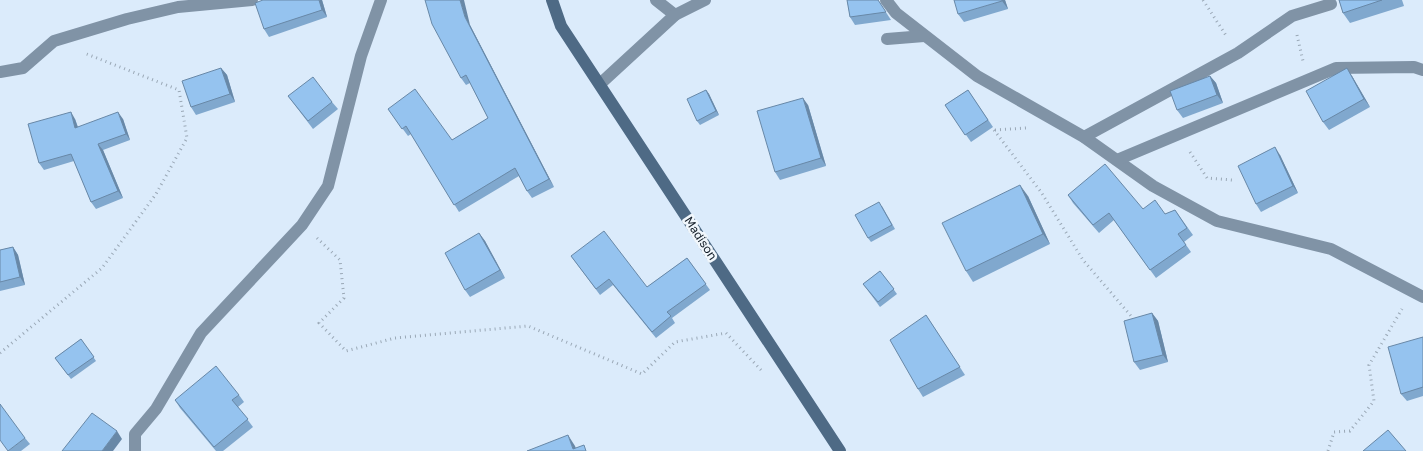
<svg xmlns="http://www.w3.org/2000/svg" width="1423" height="451" font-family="'Golos Text',sans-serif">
  <rect width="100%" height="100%" fill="#dbebfb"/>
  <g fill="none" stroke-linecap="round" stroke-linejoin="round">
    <g stroke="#9aa8b6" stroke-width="3" stroke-dasharray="1 4" stroke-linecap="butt">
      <polyline points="1203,0 1227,37"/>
      <polyline points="1297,35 1303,61"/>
      <polyline points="994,130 1041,192 1083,260 1131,316"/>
      <polyline points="995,130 1026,128"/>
      <polyline points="1190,152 1207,178 1232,180"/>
      <polyline points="317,238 340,260 344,298 319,323 346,351 395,338 528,326 642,374 675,342 726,333 761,370"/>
      <polyline points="0,353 102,268 156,194 187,138 179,90 84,53"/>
      <polyline points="1328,451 1334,432 1350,431 1374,401 1369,365 1402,309"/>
    </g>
    <g stroke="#8093a6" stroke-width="12">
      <polyline points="656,0 675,15"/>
      <polyline points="886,0 896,13 977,76 1084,137 1153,186 1217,221 1331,249 1423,297"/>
      <polyline points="887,39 924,36"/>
      <polyline points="0,72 23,68 54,41 127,19 178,7 252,0"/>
      <polyline points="600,84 675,15 705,0"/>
      <polyline points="1084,137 1238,53 1292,16 1331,4"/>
      <polyline points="1117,160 1336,68 1414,67 1423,70"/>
      <polyline points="135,451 135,434 156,409 201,333 302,225 328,186 361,56 381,0"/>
    </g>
    <polyline stroke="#4e6a85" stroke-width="12" points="552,0 561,26 840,451"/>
  </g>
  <g fill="#80a8ce">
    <polygon points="322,0 327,17 269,37 264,29"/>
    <polygon points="847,0 878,0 891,20 855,25 850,17"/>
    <polygon points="1005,0 1008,9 964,22 958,14"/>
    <polygon points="1339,0 1402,0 1404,6 1350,23 1343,13"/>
    <polygon points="470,25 554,187 532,198 527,191 519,176 459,212 411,134 408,136 388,109 452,140 488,118 470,83 466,85 461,78"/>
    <polygon points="221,68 227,75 235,102 196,115 191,107"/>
    <polygon points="1210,76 1216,83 1223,103 1183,118 1177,110"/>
    <polygon points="1352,76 1370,107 1329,130 1323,122"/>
    <polygon points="706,90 709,94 719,115 700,125 697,121"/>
    <polygon points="968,90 993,127 971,142 945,105"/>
    <polygon points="288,96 332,102 338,109 313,129"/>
    <polygon points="808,105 826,166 780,180 775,172"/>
    <polygon points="75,119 78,127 123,119 130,140 103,150 123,198 96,209 91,202 74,161 44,170 39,163"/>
    <polygon points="1280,155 1298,193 1261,212 1256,204"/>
    <polygon points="1068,195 1143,209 1165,214 1175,210 1193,235 1184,242 1191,252 1156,278 1114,220 1099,233 1073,203"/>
    <polygon points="1028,196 1050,244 973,282 966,271"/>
    <polygon points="882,206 895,229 871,242 868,238"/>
    <polygon points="479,233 485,241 505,278 470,297 465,290"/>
    <polygon points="13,247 18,255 25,285 0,291 0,250"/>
    <polygon points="571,256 647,287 687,258 710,290 672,318 675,323 656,338 613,285 600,295"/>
    <polygon points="880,271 897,294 880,307 863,284"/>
    <polygon points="1152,313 1158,321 1168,362 1140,370 1134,362"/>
    <polygon points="926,315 965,375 923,397 918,389"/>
    <polygon points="1423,337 1423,396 1407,401 1401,394"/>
    <polygon points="81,339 96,361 71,379 55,358"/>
    <polygon points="239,395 244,402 238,407 253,427 223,451 216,451 180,408 175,400"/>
    <polygon points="25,438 30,444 21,451 8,451"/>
  </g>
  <g fill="#6888a7">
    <polygon points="319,0 322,0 327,17 322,10"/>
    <polygon points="460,0 464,0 470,25 554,187 549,179 465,17"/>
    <polygon points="1002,0 1005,0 1008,9 1002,1"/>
    <polygon points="221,68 227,75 235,102 230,94"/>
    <polygon points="1347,68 1352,76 1370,107 1364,99"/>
    <polygon points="1210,76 1216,83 1223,103 1217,95"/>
    <polygon points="706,90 709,94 719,115 716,111"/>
    <polygon points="803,98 808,105 826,166 821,158"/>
    <polygon points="71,112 75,119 80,134 75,128"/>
    <polygon points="118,112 123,119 130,140 126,134"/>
    <polygon points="98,144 103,150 123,198 118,191"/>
    <polygon points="1275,147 1280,155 1298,193 1293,186"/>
    <polygon points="1020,185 1028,196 1050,244 1043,234"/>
    <polygon points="479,233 485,241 505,278 500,270"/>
    <polygon points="13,247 18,255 25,285 20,277"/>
    <polygon points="1152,313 1158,321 1168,362 1163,355"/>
    <polygon points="117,431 122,439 113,451 102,451"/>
    <polygon points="568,435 575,446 577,451 573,449"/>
  </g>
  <g fill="#95c3ef" stroke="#6888a7">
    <polygon points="263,0 319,0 322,10 264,29 255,3"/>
    <polygon points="425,0 460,0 465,17 549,179 527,191 515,168 454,205 406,126 402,129 388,109 415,89 452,140 488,118 466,75 461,78 432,24"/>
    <polygon points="847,0 878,0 886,12 850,17"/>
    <polygon points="954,0 1002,0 1002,1 958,14"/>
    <polygon points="1339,0 1382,0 1343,13"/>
    <polygon points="221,68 230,94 191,107 182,81"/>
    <polygon points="1347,68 1364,99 1323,122 1306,91"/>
    <polygon points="1210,76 1217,95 1177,110 1170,91"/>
    <polygon points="313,77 332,102 308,121 288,96"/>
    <polygon points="706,90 716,111 697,121 687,99"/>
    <polygon points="968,90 988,120 965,135 945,105"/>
    <polygon points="803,98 821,158 775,172 757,111"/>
    <polygon points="71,112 75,128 118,112 126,134 98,144 118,191 91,202 71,154 39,163 28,124"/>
    <polygon points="1275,147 1293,186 1256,204 1238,166"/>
    <polygon points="1105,164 1143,209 1155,200 1165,214 1175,210 1187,228 1178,234 1186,245 1150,270 1109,213 1093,225 1068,195"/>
    <polygon points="1020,185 1043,234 966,271 942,223"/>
    <polygon points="879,202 892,225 868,238 855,215"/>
    <polygon points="604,231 647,287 687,258 706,284 667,312 671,316 652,332 609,279 596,289 571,256"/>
    <polygon points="479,233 500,270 465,290 445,253"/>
    <polygon points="13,247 20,277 0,282 0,250"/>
    <polygon points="880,271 894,289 878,302 863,284"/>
    <polygon points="1152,313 1163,355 1134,362 1124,321"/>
    <polygon points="926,315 960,367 918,389 890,340"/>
    <polygon points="1423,337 1423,387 1401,394 1388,347"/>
    <polygon points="81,339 94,357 68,375 55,358"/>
    <polygon points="216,366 239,395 232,400 248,419 214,447 175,400"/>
    <polygon points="0,404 25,438 8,451 0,440"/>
    <polygon points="92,413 117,431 102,451 62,451"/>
    <polygon points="1388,430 1406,451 1363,451"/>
    <polygon points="568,435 573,449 584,445 586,451 527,451"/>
  </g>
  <g text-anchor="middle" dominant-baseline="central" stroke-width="5" stroke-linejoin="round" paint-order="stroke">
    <g font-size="12" fill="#151f29" stroke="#f1f7fc">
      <text transform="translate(701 238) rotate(57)">Madison</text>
    </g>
  </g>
</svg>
